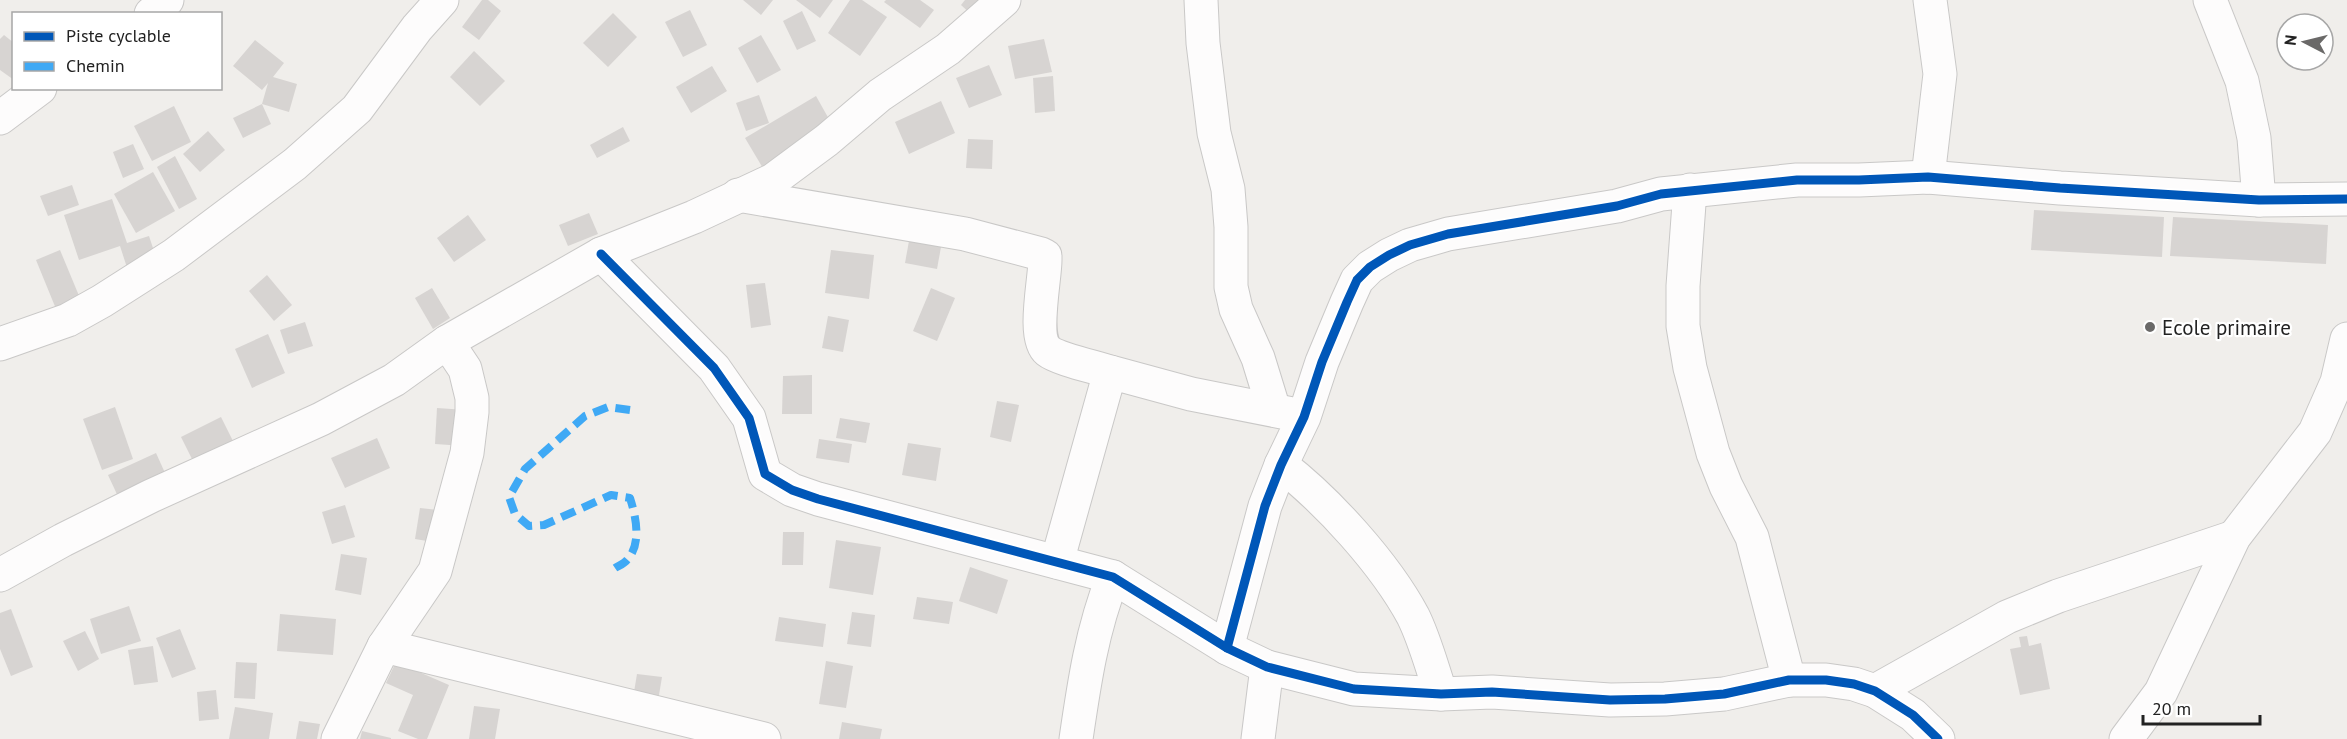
<svg xmlns="http://www.w3.org/2000/svg" width="2347" height="739" font-family="'PT Sans',sans-serif">
  <rect width="100%" height="100%" fill="#f0eeeb"/>
  <g fill="#d7d4d2">
    <polygon points="482,0 488,0 501,11 479,40 462,27"/>
    <polygon points="743,0 773,0 761,15"/>
    <polygon points="796,0 833,0 820,18"/>
    <polygon points="850,0 862,0 887,17 860,56 828,33"/>
    <polygon points="886,0 920,0 934,10 920,28 884,2"/>
    <polygon points="965,0 1004,0 983,25 961,5"/>
    <polygon points="690,10 707,45 683,57 665,22"/>
    <polygon points="802,11 816,41 797,50 783,21"/>
    <polygon points="613,13 637,37 608,67 583,43"/>
    <polygon points="4,35 14,43 14,80 0,70 0,39"/>
    <polygon points="761,35 781,70 757,83 738,48"/>
    <polygon points="1044,39 1052,72 1015,79 1008,46"/>
    <polygon points="255,40 284,63 273,77 297,84 289,112 262,104 268,83 262,90 233,66"/>
    <polygon points="474,51 505,81 480,106 450,77"/>
    <polygon points="989,65 1002,95 969,108 956,78"/>
    <polygon points="712,66 727,91 691,113 676,87"/>
    <polygon points="1053,76 1055,111 1035,113 1033,78"/>
    <polygon points="759,95 769,123 746,131 736,103"/>
    <polygon points="816,96 834,128 764,170 745,138"/>
    <polygon points="941,101 955,133 909,154 895,122"/>
    <polygon points="262,104 271,124 243,138 233,118"/>
    <polygon points="174,106 191,142 152,161 134,126"/>
    <polygon points="623,127 630,141 597,158 590,145"/>
    <polygon points="208,131 225,150 200,172 183,154"/>
    <polygon points="968,139 993,140 992,169 966,168"/>
    <polygon points="133,144 144,169 123,178 113,152"/>
    <polygon points="175,156 197,199 179,209 157,167"/>
    <polygon points="153,172 175,211 136,233 114,194"/>
    <polygon points="72,185 79,205 48,216 40,196"/>
    <polygon points="112,199 127,243 149,236 162,275 133,286 120,246 79,260 64,215"/>
    <polygon points="2034,210 2164,217 2162,257 2031,250"/>
    <polygon points="589,213 598,234 568,246 559,225"/>
    <polygon points="468,215 486,240 454,262 437,238"/>
    <polygon points="2173,217 2328,225 2326,264 2170,256"/>
    <polygon points="909,241 941,247 937,269 905,263"/>
    <polygon points="60,250 87,315 63,326 36,260"/>
    <polygon points="831,250 874,255 869,299 825,293"/>
    <polygon points="267,275 292,305 274,321 249,291"/>
    <polygon points="765,283 771,325 751,328 746,285"/>
    <polygon points="432,288 450,318 433,329 415,298"/>
    <polygon points="931,288 955,298 937,341 913,331"/>
    <polygon points="828,316 849,320 843,352 822,348"/>
    <polygon points="305,322 313,346 288,354 280,330"/>
    <polygon points="268,334 285,373 252,388 235,349"/>
    <polygon points="812,375 812,414 782,414 783,376"/>
    <polygon points="997,401 1019,405 1011,442 990,437"/>
    <polygon points="115,407 133,459 102,470 83,419"/>
    <polygon points="437,408 466,410 464,446 435,444"/>
    <polygon points="221,417 240,455 200,475 181,437"/>
    <polygon points="840,418 870,423 866,443 836,438"/>
    <polygon points="377,438 390,468 345,488 331,458"/>
    <polygon points="819,439 852,444 849,463 816,458"/>
    <polygon points="908,443 941,448 936,481 902,475"/>
    <polygon points="156,453 170,484 122,505 108,475"/>
    <polygon points="345,505 355,537 332,544 322,512"/>
    <polygon points="420,508 438,510 433,542 415,539"/>
    <polygon points="783,532 804,532 803,565 782,565"/>
    <polygon points="836,540 881,547 873,595 829,588"/>
    <polygon points="341,554 367,558 361,595 335,590"/>
    <polygon points="970,567 1008,580 997,614 959,601"/>
    <polygon points="917,597 953,602 949,624 913,619"/>
    <polygon points="129,606 141,641 101,654 90,619"/>
    <polygon points="11,609 33,667 11,676 0,649 0,613"/>
    <polygon points="852,612 875,615 871,647 847,644"/>
    <polygon points="280,614 336,619 333,655 277,651"/>
    <polygon points="779,617 826,624 823,647 775,641"/>
    <polygon points="180,629 196,669 172,678 156,638"/>
    <polygon points="85,631 99,659 78,671 63,641"/>
    <polygon points="2027,636 2029,646 2041,643 2050,689 2020,695 2010,649 2021,647 2019,637"/>
    <polygon points="153,646 158,682 134,685 128,650"/>
    <polygon points="826,661 853,666 846,708 819,704"/>
    <polygon points="236,662 257,663 255,699 234,698"/>
    <polygon points="396,662 449,685 427,739 418,739 398,731 413,695 386,683"/>
    <polygon points="637,674 662,677 657,707 632,704"/>
    <polygon points="216,690 219,719 199,721 197,692"/>
    <polygon points="474,706 500,709 495,739 469,739"/>
    <polygon points="235,707 273,713 269,739 229,739"/>
    <polygon points="299,721 320,724 317,739 296,739"/>
    <polygon points="842,722 882,729 880,739 839,739"/>
    <polygon points="362,731 391,738 391,739 360,739"/>
  </g>
  <g fill="none" stroke-linecap="round" stroke-linejoin="round">
    <defs>
      <g id="street">
        <polyline points="1201,0 1203,43 1214,133 1228,189 1231,227 1231,287 1236,309 1258,358 1274,410"/>
        <polyline points="2210,0 2242,81 2254,138 2259,200"/>
        <polyline points="151,14 167,0"/>
        <polyline points="0,118 40,88"/>
        <polyline points="1928,177 1940,74 1930,0"/>
        <polyline points="1690,190 1683,286 1683,326 1690,368 1713,453 1726,486 1752,537 1789,680"/>
        <path d="M738,195L965,234L1041,254L1045,256V260C1045,280 1032,338 1048,351C1058,359 1095,367 1110,372"/>
        <polyline points="601,254 714,368 749,418 765,474 792,490 818,499 1113,577 1227,648 1267,667 1354,689 1441,694 1492,692 1610,700 1665,699 1724,694 1789,680 1826,680 1854,684 1875,691 1913,715 1938,739"/>
        <polyline points="0,344 68,320 102,301 174,255 295,164 357,109 417,28 442,0"/>
        <path d="M1281,465C1328,501 1385,564 1413,616C1425,640 1432,668 1441,694"/>
        <polyline points="1057,562 1110,372 1191,394 1292,414"/>
        <polyline points="0,575 63,540 151,496 321,419 394,380 447,342 601,254 694,217 773,180 827,140 880,95 948,49 1004,0"/>
        <polyline points="384,646 764,739"/>
        <polyline points="1227,648 1265,506 1281,465 1304,417 1322,362 1347,302 1357,280 1370,267 1389,255 1410,245 1448,234 1617,206 1661,194 1797,180 1859,180 1928,177 2060,188 2259,200 2347,199"/>
        <polyline points="1875,691 2007,617 2058,596 2234,537"/>
        <polyline points="338,739 384,646 435,571 467,453 472,412 472,398 465,369 447,342"/>
        <path d="M1076,739C1084,684 1092,629 1113,577"/>
        <polyline points="1258,739 1267,667"/>
        <polyline points="2126,739 2161,692 2234,537 2315,432 2337,382 2347,339"/>
      </g>
    </defs>
    <use href="#street" stroke="#c9c8c7" stroke-width="35"/>
    <use href="#street" stroke="#fdfcfc" stroke-width="33"/>
    <path stroke="#3fa9f5" stroke-width="8" stroke-dasharray="15 8" stroke-linecap="butt" d="M615,568C618,566 624,564 627,560C642,544 636,517 630,498L611,495L544,525L529,526L515,514L509,497L525,469L585,416L608,407L630,410"/>
    <defs>
      <g id="cycleway">
        <polyline points="601,254 714,368 749,418 765,474 792,490 818,499 1113,577 1227,648 1267,667 1354,689 1441,694 1492,692 1610,700 1665,699 1724,694 1789,680 1826,680 1854,684 1875,691 1913,715 1938,739"/>
        <polyline points="1227,648 1265,506 1281,465 1304,417 1322,362 1347,302 1357,280 1370,267 1389,255 1410,245 1448,234 1617,206 1661,194 1797,180 1859,180 1928,177 2060,188 2259,200 2347,199"/>
      </g>
    </defs>
    <use href="#cycleway" stroke="#fff" stroke-width="13"/>
    <use href="#cycleway" stroke="#0057b8" stroke-width="9"/>
  </g>
  <circle fill="#6a6968" stroke="#fff" stroke-width="2" cx="2150" cy="327" r="6"/>
  <g text-anchor="middle" dominant-baseline="central" stroke-width="4.5" stroke-linejoin="round" paint-order="stroke">
    <g font-size="21" fill="#222" stroke="#fff" text-anchor="start">
      <text x="2162" y="327">Ecole primaire</text>
    </g>
  </g>
  <rect x="12" y="12" width="210" height="78" fill="#ffffff" stroke="#a7a7a7" stroke-width="1.5"/>
  <rect x="24" y="32" width="30" height="9" fill="#0057b8" stroke="#a7a7a7" stroke-width="1.5"/>
  <text x="66" y="42" font-size="18" fill="#222222">Piste cyclable</text>
  <rect x="24" y="62" width="30" height="9" fill="#3fa9f5" stroke="#a7a7a7" stroke-width="1.5"/>
  <text x="66" y="72" font-size="18" fill="#222222">Chemin</text>
  <g transform="translate(2305 42) rotate(277)"><circle r="28" fill="#ffffff" stroke="#a7a7a7" stroke-width="1.5"/>
  <path d="M0-4.5L10 22L0 15L-10 22Z" fill="#6a6968"/>
  <text y="-9" font-size="16" font-weight="bold" text-anchor="middle" fill="#222222">N</text>
  </g>
  <path d="M2143 715v9h117v-9" fill="none" stroke="#222222" stroke-width="3"/>
  <text x="2152" y="715" font-size="18" fill="#222222" stroke="#ffffff" stroke-width="4.5" paint-order="stroke">20 m</text>
</svg>
